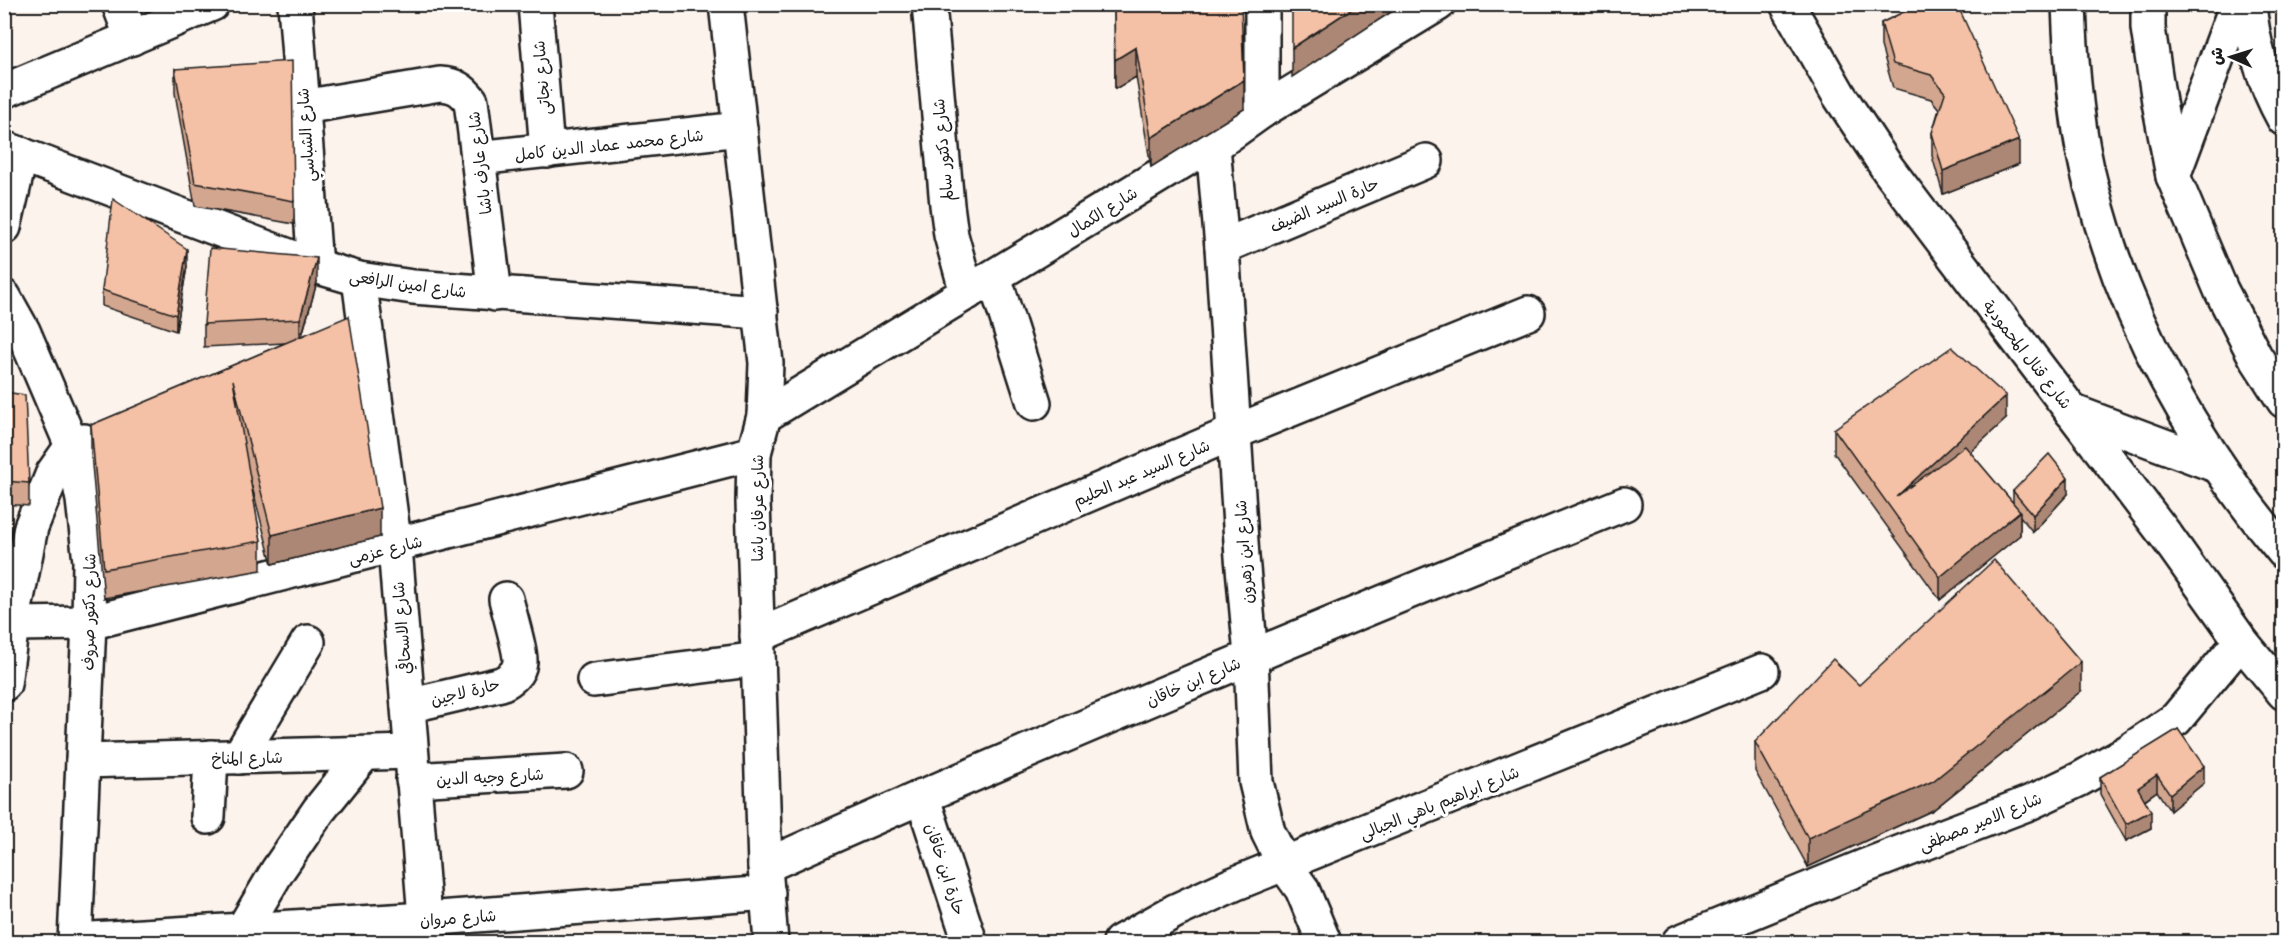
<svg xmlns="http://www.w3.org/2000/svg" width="2288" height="947" font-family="Mali,'Playpen Sans Arabic',sans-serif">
  <rect width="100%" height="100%" fill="#fdf3ed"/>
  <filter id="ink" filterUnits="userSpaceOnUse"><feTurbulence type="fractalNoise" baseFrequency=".0167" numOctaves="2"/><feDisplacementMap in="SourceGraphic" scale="12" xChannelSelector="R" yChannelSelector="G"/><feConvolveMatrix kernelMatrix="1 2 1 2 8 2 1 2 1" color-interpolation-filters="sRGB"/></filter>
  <g filter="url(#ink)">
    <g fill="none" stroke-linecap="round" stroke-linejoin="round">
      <defs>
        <g id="street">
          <polyline points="119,4 132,38"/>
          <polyline points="295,4 315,266"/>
          <polyline points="535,4 547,151"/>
          <polyline points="726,4 766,363 764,416 754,453 753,502 765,866 771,942"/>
          <polyline points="929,4 947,205 951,235 967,293"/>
          <polyline points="1262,4 1262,111"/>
          <polyline points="4,91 212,4"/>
          <path d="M303,107L440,84C455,85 462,89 471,101L495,294"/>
          <polyline points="1213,146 1222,247 1242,557 1251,656 1256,782 1268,832 1284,864 1302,889 1324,942"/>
          <polyline points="4,148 315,266 359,279 413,287 761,312"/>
          <polyline points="478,158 740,129"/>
          <polyline points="4,227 21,154"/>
          <polyline points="1222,247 1426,161"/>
          <polyline points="994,277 1034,403"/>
          <polyline points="359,279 395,547 427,942"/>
          <polyline points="4,297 23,331 72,446 83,500 90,561 89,623 75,942"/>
          <polyline points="764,416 1198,152 1213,146 1262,111 1438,4"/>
          <polyline points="12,624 89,623 754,453"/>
          <polyline points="757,636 1235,432 1528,313"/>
          <polyline points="594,680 758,659"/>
          <polyline points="4,684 12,624 31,527 53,473 72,446 84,441"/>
          <path d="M408,706L501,684C510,680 519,673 520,662C521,652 509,612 506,599"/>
          <polyline points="239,757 308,642"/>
          <polyline points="83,761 411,752"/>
          <polyline points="413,780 566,771"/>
          <polyline points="922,796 970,942"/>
          <polyline points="208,817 211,757"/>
          <path d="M765,866C1049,739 1336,621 1624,504"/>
          <polyline points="242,931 278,870 319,810 364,754"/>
          <polyline points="75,940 425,919 768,893"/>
          <polyline points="1120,942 1175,911 1234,884 1762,671"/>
          <polyline points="1679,942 1865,866 2029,803 2080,779 2129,751 2176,719 2241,641"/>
        </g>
        <g id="secondary">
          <polyline points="1787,4 1839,95 1888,169 2167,537 2241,641 2284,693"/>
          <path d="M2069,4C2071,66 2076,129 2092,189C2126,323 2195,446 2284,552"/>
          <polyline points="2148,4 2148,28 2159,102 2173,176 2221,290 2255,356 2284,401"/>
          <path d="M2249,4C2253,46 2263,82 2284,119"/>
          <polyline points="2173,176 2237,4"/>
          <polyline points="2071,411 2218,466"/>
        </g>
      </defs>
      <use href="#street" stroke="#1c1c1c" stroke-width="38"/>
      <use href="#secondary" stroke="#1c1c1c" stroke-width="38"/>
      <use href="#street" stroke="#fff" stroke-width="33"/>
      <use href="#secondary" stroke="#fff" stroke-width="33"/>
    </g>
    <g fill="#d3a68f" stroke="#1c1c1c" stroke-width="1.5">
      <polygon points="1114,4 1244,109 1151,167 1136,77 1115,89"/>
      <polygon points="1890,4 1957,4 2019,164 1943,194 1932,156 1932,133 1939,109 1931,99 1893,88 1881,46 1881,23 1912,8 1891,7"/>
      <polygon points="175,69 294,201 294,224 195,206 175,93"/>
      <polygon points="187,266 176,331 102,306 102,290"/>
      <polygon points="317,282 302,336 380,537 272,564 249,475 261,541 261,570 104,598 91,454 91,425 285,343 204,347 204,324"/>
      <polygon points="4,392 29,483 29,506 4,504"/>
      <polygon points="2006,419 1970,452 2013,503 2013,491 2068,494 2033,532 2020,516 2020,535 1940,600 1834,453 1834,429"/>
      <polygon points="1859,685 2081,691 1933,810 1808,867 1755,771 1755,742"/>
      <polygon points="2178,729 2204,783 2170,811 2157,791 2145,800 2151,828 2126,841 2100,794 2100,777"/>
    </g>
    <g fill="#ac8774" stroke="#1c1c1c" stroke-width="1.5">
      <polygon points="1359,4 1403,4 1292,77 1292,48"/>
      <polygon points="1136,47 1136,77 1115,89 1115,60"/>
      <polygon points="1244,80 1244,109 1151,167 1151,138"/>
      <polygon points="2019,140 2019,164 1943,194 1943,171"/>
      <polygon points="187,249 187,266 176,331 176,315"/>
      <polygon points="317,258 317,282 300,342 300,319"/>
      <polygon points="2006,396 2006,419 1898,519 1896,497"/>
      <polygon points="2068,478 2068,494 2033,532 2033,515"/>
      <polygon points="380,508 380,537 272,564 272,535"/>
      <polygon points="2020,511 2020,535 1940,600 1940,577"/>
      <polygon points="2081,662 2081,691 1933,810 1808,867 1808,838"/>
      <polygon points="2204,766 2204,783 2170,811 2170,794"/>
      <polygon points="2157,775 2157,791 2138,804 2138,788"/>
      <polygon points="2151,811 2151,828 2126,841 2126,824"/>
    </g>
    <g fill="#f5c1a6" stroke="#1c1c1c" stroke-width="1.5">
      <polygon points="1114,4 1241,4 1244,80 1151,138 1136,47 1115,60"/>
      <polygon points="1292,4 1359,4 1292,48"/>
      <polygon points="1920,4 1957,4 2019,140 1943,171 1932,133 1945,93 1931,75 1893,64 1881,23"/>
      <polygon points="292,61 294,201 195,183 175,69"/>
      <polygon points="113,199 187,249 176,315 102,290"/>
      <polygon points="210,248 317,258 300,319 204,324"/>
      <polygon points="349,316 380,508 272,535 233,380 261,541 104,569 91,425"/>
      <polygon points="1952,347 2006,396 1896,497 1965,446 2020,511 1940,577 1834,429"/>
      <polygon points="4,392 25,395 29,483 4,481"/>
      <polygon points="2049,454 2068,478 2033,515 2013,491"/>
      <polygon points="1994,560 2081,662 1933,781 1808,838 1755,742 1833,659 1859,685"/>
      <polygon points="2178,729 2204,766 2170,794 2157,775 2138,788 2151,811 2126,824 2100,777"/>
    </g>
  </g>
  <g text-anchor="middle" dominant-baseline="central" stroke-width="6" stroke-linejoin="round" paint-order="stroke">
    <g font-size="16" fill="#1c1c1c" stroke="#fff">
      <text transform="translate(541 78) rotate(-95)">شارع نجاتى</text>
      <text transform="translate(305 135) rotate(-94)">شارع الشباسي</text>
      <text transform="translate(609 144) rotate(-6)">شارع محمد عماد الدين كامل</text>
      <text transform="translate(942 150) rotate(-95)">شارع دكتور سالم</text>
      <text transform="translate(479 163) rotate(-97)">شارع عارف باشا</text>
      <text transform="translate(1324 204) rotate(-23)">حارة السيد الضيف</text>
      <text transform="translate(1102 211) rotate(-32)">شارع الكمال</text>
      <text transform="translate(408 283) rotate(8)">شارع امين الرافعى</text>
      <text transform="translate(2028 354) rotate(52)">شارع قنال المحمودية</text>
      <text transform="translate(1141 472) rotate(-23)">شارع السيد عبد الحليم</text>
      <text transform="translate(756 508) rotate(-90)">شارع عرفان باشا</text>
      <text transform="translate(385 549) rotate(-14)">شارع عزمى</text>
      <text transform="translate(1243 552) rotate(-94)">شارع ابن زهرون</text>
      <text transform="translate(88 612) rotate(-89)">شارع دكتور صروف</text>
      <text transform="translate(401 628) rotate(-95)">شارع الاسحاقي</text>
      <text transform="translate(1193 681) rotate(-23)">شارع ابن خاقان</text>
      <text transform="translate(465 691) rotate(-14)">حارة لاجين</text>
      <text transform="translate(247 757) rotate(-1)">شارع المناخ</text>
      <text transform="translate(490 776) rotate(-3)">شارع وجيه الدين</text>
      <text transform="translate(1439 802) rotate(-22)">شارع ابراهيم باهي الجبالى</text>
      <text transform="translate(1980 821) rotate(-22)">شارع الامير مصطفى</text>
      <text transform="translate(946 869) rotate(72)">حارة ابن خاقان</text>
      <text transform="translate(458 917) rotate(-4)">شارع مروان</text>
    </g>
  </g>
  <rect width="2288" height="947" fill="none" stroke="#fff" stroke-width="24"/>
  <rect x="12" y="12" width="2264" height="923" fill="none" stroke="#1c1c1c" stroke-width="2" filter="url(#ink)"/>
  <g transform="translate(2231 57) rotate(273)" stroke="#ffffff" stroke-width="4.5" paint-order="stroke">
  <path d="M0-4.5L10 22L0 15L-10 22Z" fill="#1c1c1c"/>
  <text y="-9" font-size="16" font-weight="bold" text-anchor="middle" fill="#1c1c1c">ش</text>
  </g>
</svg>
